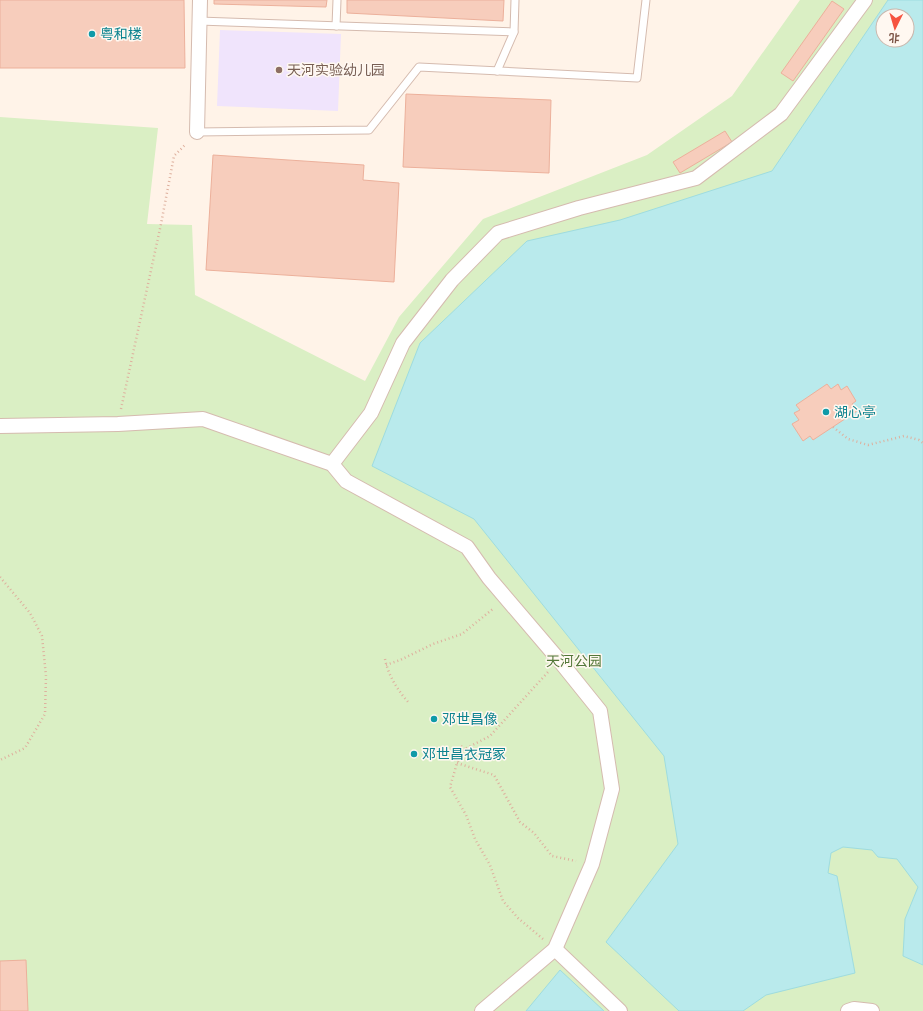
<svg xmlns="http://www.w3.org/2000/svg" width="923" height="1011" font-family="'Asap Condensed','Noto Sans SC',sans-serif">
  <rect width="100%" height="100%" fill="#fff3e8"/>
  <polygon fill="#f0e4fc" points="220,30 341,34 338,111 217,106"/>
  <path fill="#daefc4" fill-rule="evenodd" d="M800,0H923V1011H0V117L158,128L147,224L192,225L195,295L365,381L399,317L483,219L647,155L732,96ZM883,16H907V40H883Z"/>
  <g fill="#b9eaec" stroke="#9edcdf" fill-rule="evenodd">
    <path d="M888,0H923V965L903,956L905,919L918,887L897,859L878,857L872,850L843,847L831,853L828,873L837,876L855,973L766,995L743,1011H679L606,942L678,844L664,756L474,519L372,466L420,343L527,241L620,220L772,171ZM883,16H907V40H883Z"/>
    <polygon points="560,970 604,1011 526,1011"/>
  </g>
  <g fill="#f7cdbc" stroke="#ecb09b">
    <polygon points="0,0 184,0 185,68 0,68"/>
    <polygon points="214,0 327,0 326,7 214,4"/>
    <polygon points="347,0 504,0 503,21 347,13"/>
    <polygon points="832,1 844,9 793,81 781,73"/>
    <polygon points="406,94 551,100 549,173 403,167"/>
    <polygon points="725,131 732,142 680,173 673,162"/>
    <polygon points="213,155 364,165 363,180 399,183 394,282 206,270"/>
    <polygon points="827,384 831,389 838,384 841,390 847,386 856,401 852,404 857,411 813,440 810,436 803,441 792,424 799,420 794,413 800,410 796,405"/>
    <polygon points="26,960 28,1011 0,1011 0,961"/>
  </g>
  <g fill="none" stroke-linecap="round" stroke-linejoin="round">
    <defs>
      <g id="lane">
        <polyline points="199,21 514,32"/>
        <polyline points="336,26 337,0"/>
        <polyline points="497,71 514,32 515,0"/>
        <polyline points="197,132 369,130 419,67 637,78 646,0"/>
      </g>
      <g id="street">
        <polyline points="197,132 200,0"/>
        <polyline points="0,426 118,424 203,419 332,464 346,481 467,547 489,578 559,660 600,711 612,789 592,864 555,949 482,1011"/>
        <polyline points="332,464 371,413 403,343 452,280 498,233 579,208 696,178 781,114 865,0"/>
        <polyline points="555,949 620,1011"/>
        <polyline points="848,1011 854,1009 872,1011"/>
      </g>
    </defs>
    <use href="#lane" stroke="#d5bbaf" stroke-width="9"/>
    <use href="#street" stroke="#d5bbaf" stroke-width="16"/>
    <g stroke="#deb09e" stroke-width="2.5" stroke-dasharray="1 3" stroke-linecap="butt">
      <polyline points="121,409 161,224 174,156 186,144"/>
      <polyline points="833,427 848,439 868,445 904,436 919,440 923,443"/>
      <polyline points="0,577 30,613 42,636 46,676 45,714 25,748 0,760"/>
      <path d="M385,659C388,675 398,691 409,703"/>
      <polyline points="386,665 400,660 433,644 462,634 494,608"/>
      <polyline points="461,746 465,749"/>
      <polyline points="457,763 494,775 520,822 534,833 552,856 576,861"/>
      <polyline points="543,939 518,918 503,901 490,865 475,839 466,815 450,787 457,763 465,749 490,736 548,672"/>
    </g>
    <use href="#lane" stroke="#fff" stroke-width="7"/>
    <use href="#street" stroke="#fff" stroke-width="14"/>
  </g>
  <g fill="#0f9aa8" stroke="#fff8f1" stroke-width="1.5">
    <circle cx="92" cy="34" r="4"/>
    <circle cx="826" cy="412" r="4"/>
    <circle cx="434" cy="719" r="4"/>
    <circle cx="414" cy="754" r="4"/>
  </g>
  <circle fill="#8d6e63" stroke="#fff8f1" stroke-width="1.5" cx="279" cy="70" r="4"/>
  <g text-anchor="middle" dominant-baseline="central" stroke-width="3" stroke-linejoin="round" paint-order="stroke">
    <g font-size="14" fill="#0d838f" stroke="#fff8f1" text-anchor="start">
      <text x="100" y="34">粤和楼</text>
      <text x="834" y="412">湖心亭</text>
      <text x="442" y="719">邓世昌像</text>
      <text x="422" y="754">邓世昌衣冠冢</text>
    </g>
    <g font-size="14" fill="#785e54" stroke="#fff8f1" text-anchor="start">
      <text x="287" y="70">天河实验幼儿园</text>
    </g>
    <g font-size="14" fill="#537739" stroke="#fff8f1">
      <text x="574" y="661">天河公园</text>
    </g>
  </g>
  <g transform="translate(895 28) rotate(185)"><circle r="19" fill="#fff8f1" stroke="#cbb7ad"/>
  <path d="M0-3L7 15L0 10L-7 15Z" fill="#f65440"/>
  <text y="-6" font-size="11" font-weight="bold" text-anchor="middle" fill="#7d5548">北</text>
  </g>
</svg>
